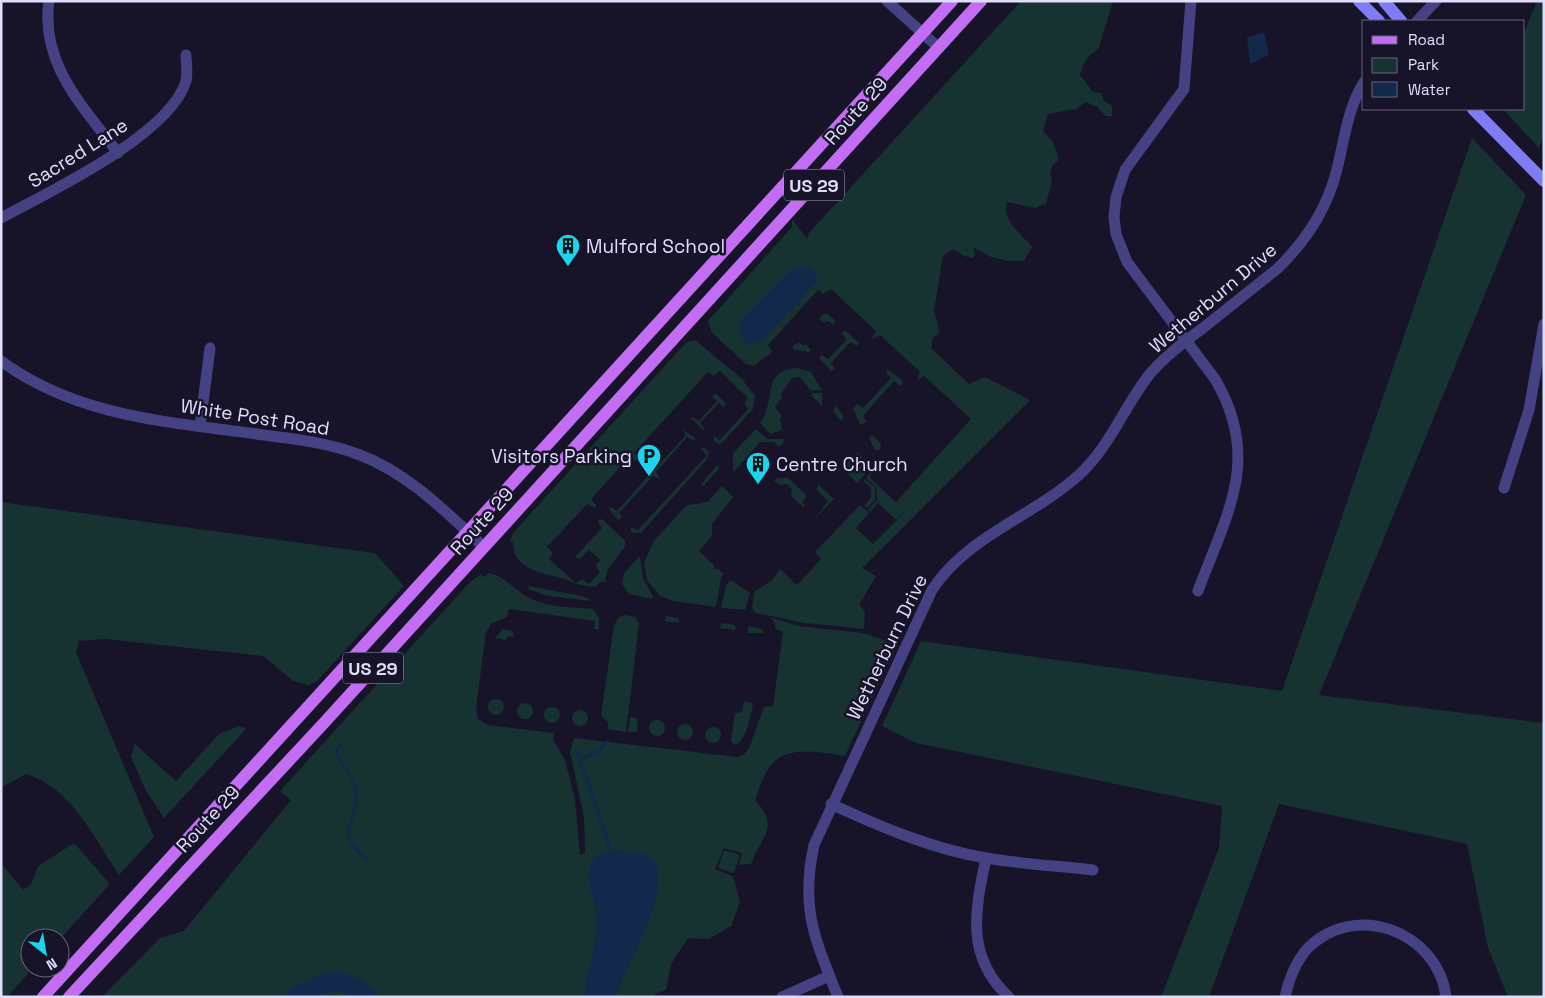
<svg xmlns="http://www.w3.org/2000/svg" width="1545" height="998" font-family="'Space Grotesk',sans-serif">
  <rect width="100%" height="100%" fill="#171329"/>
  <g fill="#163231">
    <path d="M1021,1H1113L1099,48C1089,56 1083,61 1080,75L1093,92L1101,93L1104,101L1112,106V116H1106L1097,107L1086,102L1076,109L1048,114L1043,131L1053,142L1059,160L1053,165L1050,173L1052,181L1046,204L1035,208L1007,202C1002,222 1022,234 1032,247L1024,261H1008L991,257L973,247L975,254L973,258L964,256L953,249L943,256L934,311L940,333L933,338L931,348L969,384L985,377L1030,400L862,568L876,576L859,605L865,611L864,629L804,623L756,613L752,608L754,592L772,580L780,569L797,585L821,559L815,552L860,505L869,513L856,528L873,544L908,509L896,520L878,503L870,512L868,510L877,500L876,487L866,478L872,472L870,478L896,502L971,419L924,376L917,380L920,372L880,335L872,339L876,331L831,289L823,294L818,290L768,345L772,352L754,366L746,364L712,333L708,321L792,227V219L807,239L809,233Z"/>
    <polygon points="1537,1 1544,1 1544,135 1539,148 1503,109 1524,109 1524,33"/>
    <polygon points="1472,138 1526,195 1319,695 1544,723 1544,997 1508,997 1488,948 1467,844 1279,804 1209,997 1161,997 1219,848 1222,806 916,743 882,726 921,641 1282,691"/>
    <polygon points="826,313 835,320 834,325 827,321 824,323 819,319 823,314"/>
    <polygon points="845,330 859,343 857,346 850,342 831,363 835,369 831,371 819,358 822,355 828,359 847,339 842,334"/>
    <path d="M695,340L741,378L755,396L753,409L723,442L719,444L713,441L714,436L720,440L748,409L744,403L748,398L720,371L714,376L708,372L634,453L638,459L636,461L630,456L591,499L596,505L595,508L587,504L547,547L553,553L549,559L576,583L582,579L589,584L600,572L596,566L600,560L589,550L580,559L575,557L602,528L597,521L602,519L625,541L626,545L607,571L605,583L602,581L595,587C581,587 570,580 557,577C538,572 512,567 513,542L510,541L513,533L680,349L687,342Z"/>
    <polygon points="799,342 804,346 806,344 811,350 809,352 793,349 793,346"/>
    <path d="M797,368L811,372L822,390L811,391L800,377L792,378L780,395L783,396L775,407L782,417L780,418L782,430L770,434L760,423C777,402 760,370 797,368Z"/>
    <polygon points="888,370 902,380 903,383 900,386 894,381 863,416 867,422 860,425 853,408 857,404 863,408 891,378 886,373"/>
    <polygon points="813,393 822,393 822,406 811,395"/>
    <polygon points="714,394 718,395 726,404 724,407 719,403 700,423 705,429 703,430 691,418 692,417 699,421 717,401 712,397"/>
    <polygon points="836,405 844,417 841,421 833,411"/>
    <polygon points="682,429 695,438 695,441 687,437 656,472 660,478 658,479 653,476 619,513 623,518 618,520 609,509 611,507 617,511 650,474 646,469 647,467 654,470 686,435"/>
    <polygon points="756,429 768,439 784,439 785,441 779,447 774,442 760,442 733,473 733,453"/>
    <polygon points="872,435 881,444 880,450 875,450 869,438"/>
    <polygon points="704,447 709,452 708,458 641,533 632,533 630,527 638,530 707,455 701,449"/>
    <polygon points="858,452 870,469 857,483 842,469"/>
    <polygon points="716,466 719,466 719,469 704,485 700,486"/>
    <polygon points="777,478 788,478 807,496 802,502 805,506 803,507 791,496 792,489 787,484 779,485 774,481"/>
    <polygon points="865,479 875,487 875,500 867,508 864,506 871,498 871,488 863,481"/>
    <polygon points="819,485 834,499 815,518 828,501 816,489"/>
    <polygon points="722,486 733,497 712,524 712,536 699,551 714,565 714,569 718,569 724,574 721,578 716,607 673,601 660,596 647,580 644,563 653,542 683,509 688,505 707,502"/>
    <path d="M1,502L375,553L404,586L317,681L309,685L293,681L263,656L105,639L79,641L76,652L154,837L119,875C94,838 72,788 26,774L1,788Z"/>
    <polygon points="640,556 643,579 653,596 652,599 629,594 622,584 624,573"/>
    <path d="M488,573C505,575 517,593 532,599C552,608 571,607 593,609L599,618V629H594L595,621L509,609L507,617L491,624L486,633L476,708L478,719L488,725L554,733L553,739L565,760L575,799L580,855L585,853L584,817L570,752L574,738L738,757L745,753L749,748L764,707L773,706L783,632L776,629L774,621L769,617L799,626L863,633L894,643L896,646L845,756C819,752 782,743 767,771C762,780 759,790 755,800C780,827 762,835 751,864L739,865L742,853L724,848L715,869L733,876L740,902L731,926L709,939L688,938L671,964L666,990L655,994V997H102L160,938L184,931L291,800L280,791L470,582L480,575L486,577Z"/>
    <polygon points="730,580 750,593 745,610 721,608 726,586"/>
    <polygon points="529,586 582,596 593,601 548,596 528,589"/>
    <polygon points="624,615 635,617 639,624 626,732 608,729 608,722 601,716 614,625 619,617"/>
    <polygon points="667,616 678,618 680,623 664,621"/>
    <polygon points="722,623 735,625 736,630 719,628"/>
    <polygon points="749,626 762,629 763,633 747,633"/>
    <polygon points="503,629 513,631 514,637 508,636 506,640 495,638"/>
    <circle cx="496" cy="707" r="8"/>
    <path d="M744,701L753,703C751,714 747,742 734,745L731,741L735,713L742,712Z"/>
    <circle cx="525" cy="711" r="8"/>
    <circle cx="552" cy="715" r="8"/>
    <circle cx="580" cy="718" r="8"/>
    <polygon points="630,717 638,719 637,730 635,732 628,732"/>
    <circle cx="657" cy="728" r="8"/>
    <circle cx="685" cy="732" r="8"/>
    <polygon points="239,726 246,729 164,818 145,789 131,757 135,744 176,781 219,734"/>
    <circle cx="713" cy="735" r="8"/>
    <polygon points="74,843 110,884 60,939 30,938 30,968 33,968 8,996 1,997 1,863 23,890 31,884 38,866"/>
    <polygon points="724,850 740,855 734,873 718,868"/>
  </g>
  <g fill="#13294c">
    <polygon points="1264,32 1269,55 1250,64 1247,38"/>
    <polygon points="799,265 813,269 817,276 817,281 764,339 752,344 743,342 739,332 741,320 791,270"/>
    <path d="M619,850C630,852 645,851 653,859C676,882 625,970 615,997H584C588,969 599,942 596,913C595,896 583,880 592,861C597,852 610,851 619,850Z"/>
  </g>
  <g fill="none" stroke-linecap="round" stroke-linejoin="round">
    <g stroke="#13294c" stroke-width="3">
      <path d="M341,745L335,752C342,765 352,774 355,789C361,822 330,833 367,859"/>
      <polyline points="577,751 611,851"/>
      <polyline points="580,760 601,749 608,741"/>
    </g>
    <path stroke="#13294c" stroke-width="19" d="M295,997C327,980 338,973 369,997"/>
    <g stroke="#454284" stroke-width="11">
      <path d="M49,1C40,64 83,106 118,153"/>
      <polyline points="887,1 939,48"/>
      <path d="M1191,1L1184,89L1125,170L1116,197L1114,217L1116,234L1127,262L1215,379C1262,459 1227,513 1198,591"/>
      <polyline points="1417,21 1436,1"/>
      <path d="M1,218C49,192 170,135 186,81C188,73 186,63 186,55"/>
      <path d="M1,361C78,418 172,422 264,435C296,439 329,443 360,455C408,473 447,513 484,547"/>
      <polyline points="200,426 210,348"/>
      <polyline points="1504,488 1529,410 1544,324"/>
      <path d="M831,804C881,827 932,849 986,858C1021,864 1058,866 1093,870"/>
      <path d="M986,858C975,910 965,957 1009,997"/>
      <polyline points="782,997 829,976"/>
      <path d="M838,997C815,939 800,909 814,845L932,590C968,535 1033,517 1080,474C1110,446 1124,407 1149,375C1164,357 1184,342 1203,328C1228,308 1252,289 1277,269C1305,242 1326,211 1336,173C1344,143 1347,109 1364,82"/>
      <path d="M1285,997C1289,979 1295,963 1307,949C1354,900 1438,931 1446,997"/>
    </g>
    <g stroke="#7f7cf5" stroke-width="12">
      <polyline points="1359,1 1379,21"/>
      <polyline points="1384,1 1401,21"/>
      <polyline points="1473,109 1544,181"/>
    </g>
    <g stroke="#c26df3" stroke-width="12">
      <polyline points="43,997 952,1"/>
      <polyline points="69,997 323,724 981,1"/>
    </g>
  </g>
  <defs>
    <symbol id="building-pin" viewBox="-11 -11 22 30"><path d="M0 17L-7.5 6A9.5 9.5 0 1 1 7.5 6Z" fill="#19d6ed" stroke="#171329"/><path d="M-4-6H4V6H1V3H-1V6H-4ZM-2.5-4.3h1.7v1.8h-1.7ZM.8-4.3h1.7v1.8H.8ZM-2.5-1h1.7V.8h-1.7ZM.8-1h1.7V.8H.8Z" fill="#111"/></symbol>
    <symbol id="parking-pin" viewBox="-11 -11 22 30"><path d="M0 17L-7.5 6A9.5 9.5 0 1 1 7.5 6Z" fill="#19d6ed" stroke="#171329"/><path d="M-3.5-5.5H1a3.5 3.5 0 0 1 0 7H-1V5.5H-3.5ZM-1-3.4V-.6H.8a1.4 1.4 0 0 0 0-2.8Z" fill="#111"/></symbol>
  </defs>
  <g fill-rule="evenodd">
    <use href="#building-pin" x="554" y="232" width="28" height="38"/>
    <use href="#parking-pin" x="635" y="442" width="28" height="38"/>
    <use href="#building-pin" x="744" y="450" width="28" height="38"/>
  </g>
  <g text-anchor="middle" dominant-baseline="central" stroke-width="5" stroke-linejoin="round" paint-order="stroke">
    <g fill="#171329" stroke="#a4a0bd" stroke-width="1">
      <rect x="784" y="169.5" width="60" height="31" rx="4"/>
      <rect x="343" y="652.5" width="60" height="31" rx="4"/>
    </g>
    <g font-size="18" font-weight="bold" fill="#e1ddfc">
      <text x="814" y="185">US 29</text>
      <text x="373" y="668">US 29</text>
    </g>
    <g font-size="19" fill="#e1ddfc" stroke="#171329">
      <text transform="translate(856 111) rotate(-48)">Route 29</text>
      <text transform="translate(78 153) rotate(-32)">Sacred Lane</text>
      <text transform="translate(1213 298) rotate(-40)">Wetherburn Drive</text>
      <text transform="translate(255 417) rotate(9)">White Post Road</text>
      <text transform="translate(482 521) rotate(-48)">Route 29</text>
      <text transform="translate(887 647) rotate(-64)">Wetherburn Drive</text>
      <text transform="translate(208 819) rotate(-47)">Route 29</text>
    </g>
    <g font-size="19" fill="#e1ddfc" stroke="#171329" text-anchor="start">
      <text x="586" y="246">Mulford School</text>
      <text x="632" y="456" text-anchor="end">Visitors Parking</text>
      <text x="776" y="464">Centre Church</text>
    </g>
  </g>
  <rect width="1545" height="998" fill="none" stroke="#e1ddfc" stroke-width="5"/>
  <rect x="1362" y="20" width="162" height="90" fill="#171329" stroke="#68647d"/>
  <rect x="1372" y="36" width="25" height="8" fill="#c26df3" stroke="#68647d"/>
  <text x="1408" y="45" font-size="15" fill="#e1ddfc">Road</text>
  <rect x="1372" y="58" width="25" height="15" fill="#163231" stroke="#68647d"/>
  <text x="1408" y="70" font-size="15" fill="#e1ddfc">Park</text>
  <rect x="1372" y="82" width="25" height="15" fill="#13294c" stroke="#68647d"/>
  <text x="1408" y="95" font-size="15" fill="#e1ddfc">Water</text>
  <g transform="translate(45 953) rotate(149)"><circle r="24" fill="#171329" stroke="#68647d"/>
  <path d="M0-4L9 19L0 12L-9 19Z" fill="#19d6ed"/>
  <text y="-8" font-size="14" font-weight="bold" text-anchor="middle" fill="#e1ddfc">N</text>
  </g>
</svg>
